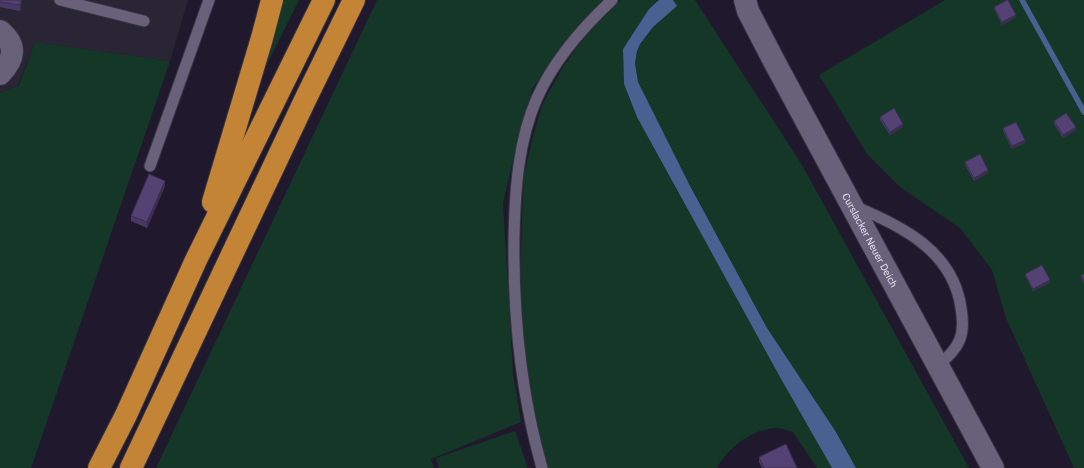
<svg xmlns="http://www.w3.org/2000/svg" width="1084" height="468" font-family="'IBM Plex Sans',sans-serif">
  <rect width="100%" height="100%" fill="#20192d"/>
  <polygon fill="#2a2535" points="0,0 188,0 170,61 35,42 18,85 0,93"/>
  <g fill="#143727">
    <polygon points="280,0 299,0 266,66 259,71"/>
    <polygon points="377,0 606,0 561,46 532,90 517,143 503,203 513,373 521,422 431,459 434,468 156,468"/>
    <path d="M621,0H659L649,9L623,49L624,84L637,117L781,379L832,468H817L793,432C788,431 783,428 778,428C755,427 727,448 717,468H547L531,399L520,300L522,217L524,175L533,136L543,103L563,67L591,28Z"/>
    <polygon points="673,0 695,0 802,165 969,468 856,468 836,432 767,328 689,184 638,82 635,63 637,51 640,44 653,27 676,6"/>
    <polygon points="945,0 1084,0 1084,468 1074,468 1006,318 992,270 960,228 900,187 867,154 819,75"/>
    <polygon points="35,42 170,61 31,468 0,468 0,93 19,85"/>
    <polygon points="515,431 528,468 439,468 436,458"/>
  </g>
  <polygon fill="#486191" points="659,0 673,0 677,6 653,27 640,44 637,51 635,63 638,82 689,184 767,328 836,432 856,468 832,468 781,379 637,117 624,84 623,49 649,9"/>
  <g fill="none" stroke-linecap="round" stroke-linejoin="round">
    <polyline stroke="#486191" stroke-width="5.5" points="1022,0 1084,112"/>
    <defs>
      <g id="lane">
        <polyline points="60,0 144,21"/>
        <polyline points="150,166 209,0"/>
        <path d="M854,206C902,226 953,251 961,308C966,336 959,349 937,366"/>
        <path d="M542,468C521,394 513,315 514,237C515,191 518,141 537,98C554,60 582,28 612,0"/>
      </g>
      <path id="street" d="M0,31C17,45 15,59 0,74"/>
      <g id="secondary">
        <path id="s1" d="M745,0L748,11L775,63L993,468"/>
      </g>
      <g id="highway">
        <polyline points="213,202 262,38 272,0"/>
        <polyline points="99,468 126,415 196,260 324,0"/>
        <polyline points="131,468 306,98 354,0"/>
      </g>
    </defs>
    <use href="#lane" stroke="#373242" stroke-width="13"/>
    <use href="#street" stroke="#373242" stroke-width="24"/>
    <use href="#secondary" stroke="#373242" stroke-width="24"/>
    <use href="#highway" stroke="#373242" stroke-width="24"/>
    <use href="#lane" stroke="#686179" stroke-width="11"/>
    <use href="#street" stroke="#686179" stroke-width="22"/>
    <use href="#secondary" stroke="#686179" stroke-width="22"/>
    <use href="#highway" stroke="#c38435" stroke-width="22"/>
  </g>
  <g fill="#483964">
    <polygon points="0,0 22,0 20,11 0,7"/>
    <polygon points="994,7 1016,17 1002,25 994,9"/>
    <polygon points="880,117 903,127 890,135 880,120"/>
    <polygon points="1054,121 1076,130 1063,138 1054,124"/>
    <polygon points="1003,128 1025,143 1012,149 1003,131"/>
    <polygon points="965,162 988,173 974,181 965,165"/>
    <polygon points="165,186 147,228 131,221 131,216"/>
    <polygon points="1025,274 1050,283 1033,291 1025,276"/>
    <polygon points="1084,274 1084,284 1081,278 1081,275"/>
    <polygon points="759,457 797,468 762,468 759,462"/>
  </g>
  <g fill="#3b2e51">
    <polygon points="21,0 22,0 20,11 20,5"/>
    <polygon points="1016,15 1016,17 1002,25 1002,22"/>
    <polygon points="903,124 903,127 890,135 890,132"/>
    <polygon points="1076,127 1076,130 1063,138 1063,135"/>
    <polygon points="1025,140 1025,143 1012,149 1012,146"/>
    <polygon points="988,170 988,173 974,181 974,178"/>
    <polygon points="165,181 165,186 147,228 147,222"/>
    <polygon points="1050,280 1050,283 1033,291 1033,289"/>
  </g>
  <g fill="#544274" stroke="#3b2e51">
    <polygon points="0,0 21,0 20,5 0,2"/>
    <polygon points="1007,0 1008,0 1016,15 1002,22 994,7"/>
    <polygon points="894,108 903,124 890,132 880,117"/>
    <polygon points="1066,113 1076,127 1063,135 1054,121"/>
    <polygon points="1016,122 1025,140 1012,146 1003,128"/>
    <polygon points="980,154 988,170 974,178 965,162"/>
    <polygon points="149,174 165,181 147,222 131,216"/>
    <polygon points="1042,265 1050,280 1033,289 1025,274"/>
    <polygon points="1084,274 1084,282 1081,275"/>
    <polygon points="786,444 797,468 764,468 759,457"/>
  </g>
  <g text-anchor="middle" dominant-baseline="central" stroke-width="3.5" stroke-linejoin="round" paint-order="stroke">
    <g font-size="10" fill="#ece8f6" stroke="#20192d">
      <text stroke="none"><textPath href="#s1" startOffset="271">Curslacker Neuer Deich</textPath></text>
    </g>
  </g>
</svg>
